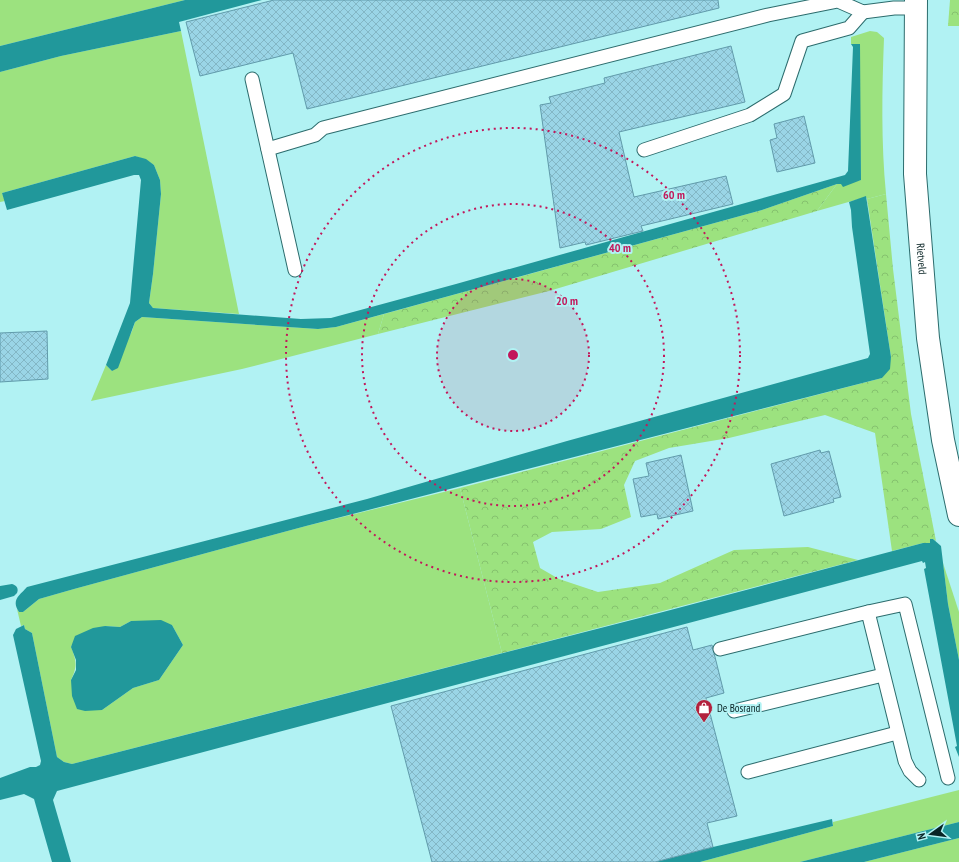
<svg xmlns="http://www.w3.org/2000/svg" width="959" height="862" font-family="'PT Sans Narrow',sans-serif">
  <defs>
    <pattern id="forest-crowns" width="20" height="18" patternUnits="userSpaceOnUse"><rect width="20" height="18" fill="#9ce27f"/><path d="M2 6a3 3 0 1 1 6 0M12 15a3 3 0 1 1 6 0" fill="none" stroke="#85c26e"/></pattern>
    <pattern id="building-cross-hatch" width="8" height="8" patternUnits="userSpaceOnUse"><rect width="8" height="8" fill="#9ad5e6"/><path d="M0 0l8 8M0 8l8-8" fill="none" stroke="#83b7c5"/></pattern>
  </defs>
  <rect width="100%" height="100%" fill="#b1f2f3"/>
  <g fill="#9ce27f" fill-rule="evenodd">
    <polygon points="0,0 185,0 0,46"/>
    <polygon points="181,31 239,314 153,308 149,303 153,274 161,194 160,180 154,165 146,160 135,156 2,193 5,201 0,202 0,72 61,56"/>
    <path d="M870,31L877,32L884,38C882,90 881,142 886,194L867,199L866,197L817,211L837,184L861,180L857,44H851V37Z"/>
    <polygon points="384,314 378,334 242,369 91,401 106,365 112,371 132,331 135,322 142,317 318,329 336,327"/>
    <path d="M460,488L502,653L72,764L64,762L57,757L32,633L25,629L24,625L21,626L17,609L19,612H23L39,599L74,589L306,526ZM131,621L172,625L183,645L159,680L133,688L102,710L71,680C78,665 76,661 71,646L105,626L120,627Z"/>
    <polygon points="943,563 959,612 959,660 948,604"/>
    <polygon points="959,790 959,822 800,862 700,862 833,826 833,822"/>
    <polygon points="959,838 959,862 864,862"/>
  </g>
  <g fill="url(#forest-crowns)">
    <polygon points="950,0 959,0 959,26 948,26"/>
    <polygon points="837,184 817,211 549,291 378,334 384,314 762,210"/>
    <polygon points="886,194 893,269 911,414 936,541 933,539 930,539 931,543 923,543 892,551 875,433 825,415 729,438 669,448 635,461 624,485 631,517 601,529 552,532 533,542 540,568 559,579 598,592 660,583 734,550 808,547 858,560 502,653 460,488 882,378 891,357 867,199"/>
  </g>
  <g fill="#21989b">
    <polygon points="185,0 262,0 179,22 181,31 61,56 0,72 0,46"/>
    <polygon points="851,44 860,44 861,180 843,187 841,184 837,184 762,210 336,327 318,329 142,317 135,322 118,368 112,371 106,365 130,303 141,180 139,175 134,175 7,210 2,193 135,156 146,159 154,165 160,180 161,194 153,274 149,303 153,308 301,319 331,318 456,284 845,175 848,171 853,47"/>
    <path d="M866,196L891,357L890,369L882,378L306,526L74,589L39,599L23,612H19C11,600 19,596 27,587L367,499L567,441L868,358L870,354L852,227L851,210L849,202Z"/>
    <polygon points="930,539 933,539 941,546 948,604 959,660 959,757 955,747 957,746 924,569 926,568 925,562 923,563 922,561 57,791 53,800 71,862 52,862 34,799 24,794 0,800 0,778 30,767 36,767 40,765 41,761 13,635 16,629 24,625 25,629 32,633 57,757 64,762 72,764 663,612 923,543 930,543"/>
    <path d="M12,584C16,585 19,588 17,593L14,596L0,600V586Z"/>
    <polygon points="161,620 172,625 183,645 159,680 133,688 102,710 85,711 77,709 72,696 71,680 76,670 76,660 71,647 75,636 93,628 105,626 120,627 131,621"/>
    <polygon points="832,819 833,826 700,862 655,862 713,847"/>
    <polygon points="959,822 959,838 864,862 800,862"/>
  </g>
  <g fill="url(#building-cross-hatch)" stroke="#619bab">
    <polygon points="274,0 718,0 719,8 307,109 293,53 200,76 186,22"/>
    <polygon points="731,46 745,102 619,132 634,197 726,176 733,204 641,226 643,231 586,245 585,242 560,248 540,105 551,103 549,97 605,83 604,78"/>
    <polygon points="804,116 815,163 777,172 770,140 777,138 774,124"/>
    <polygon points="47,331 48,379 0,382 0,333"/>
    <polygon points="820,450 821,453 829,451 841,497 833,499 834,502 784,516 771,464"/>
    <polygon points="681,455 693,511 658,519 657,514 641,517 633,479 649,476 646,463"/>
    <polygon points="687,627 693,650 712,645 724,693 706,698 737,816 707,823 713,847 655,862 432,862 391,706"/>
  </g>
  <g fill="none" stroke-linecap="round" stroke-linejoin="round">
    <defs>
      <g id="lane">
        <polyline points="252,79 295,270"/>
        <polyline points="268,149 315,135 323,128 768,15 838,1 863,12 894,8 915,8"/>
        <polyline points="644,150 750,115 784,94 802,41 849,28 863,12"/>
        <polyline points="868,612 905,604 948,778"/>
        <polyline points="720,649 868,612 905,761 910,771 919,780"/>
        <polyline points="734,711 883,675"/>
        <polyline points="748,772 897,733"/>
      </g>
      <g id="secondary">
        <path id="s1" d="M916,0L915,174L928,338L943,440L959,515"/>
      </g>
    </defs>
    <use href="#lane" stroke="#2c6c6d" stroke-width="15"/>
    <use href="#secondary" stroke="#2c6c6d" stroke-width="24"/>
    <use href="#lane" stroke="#fff" stroke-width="13"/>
    <use href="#secondary" stroke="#fff" stroke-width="22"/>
  </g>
  <circle cx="513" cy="355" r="76" fill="#c2185b" fill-opacity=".12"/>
  <g fill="none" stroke="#c2185b" stroke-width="2" stroke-dasharray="2 4">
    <circle cx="513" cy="355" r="76"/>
    <circle cx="513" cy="355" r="151"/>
    <circle cx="513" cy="355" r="227"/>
  </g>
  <defs>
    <symbol id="shop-pin" viewBox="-11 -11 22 30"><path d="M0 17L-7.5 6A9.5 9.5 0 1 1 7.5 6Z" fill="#b3213d" stroke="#b1f2f3"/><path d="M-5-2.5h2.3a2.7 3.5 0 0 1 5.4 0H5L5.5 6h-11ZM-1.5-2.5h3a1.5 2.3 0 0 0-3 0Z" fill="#fff"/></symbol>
  </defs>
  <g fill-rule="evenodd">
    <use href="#shop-pin" x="694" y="698" width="20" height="27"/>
  </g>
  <g text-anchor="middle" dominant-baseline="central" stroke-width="4" stroke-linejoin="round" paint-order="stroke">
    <g font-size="11" fill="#092425" stroke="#b1f2f3">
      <text stroke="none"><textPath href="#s1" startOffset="259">Rietveld</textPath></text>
    </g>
    <g font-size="11" fill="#092425" stroke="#b1f2f3" text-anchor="start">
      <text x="717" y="708">De Bosrand</text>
    </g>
  </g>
  <circle cx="513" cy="355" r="6" fill="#c2185b" stroke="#b1f2f3" stroke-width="2"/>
  <g font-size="12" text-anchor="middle" font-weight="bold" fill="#c2185b" stroke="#b1f2f3" stroke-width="4" stroke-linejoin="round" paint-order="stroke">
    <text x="674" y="199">60 m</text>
    <text x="620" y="252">40 m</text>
    <text x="567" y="305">20 m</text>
  </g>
  <g transform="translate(931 834) rotate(256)" stroke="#b1f2f3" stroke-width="3" paint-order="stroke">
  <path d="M0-3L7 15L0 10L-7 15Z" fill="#092425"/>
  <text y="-6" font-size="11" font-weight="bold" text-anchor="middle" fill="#092425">N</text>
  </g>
</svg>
